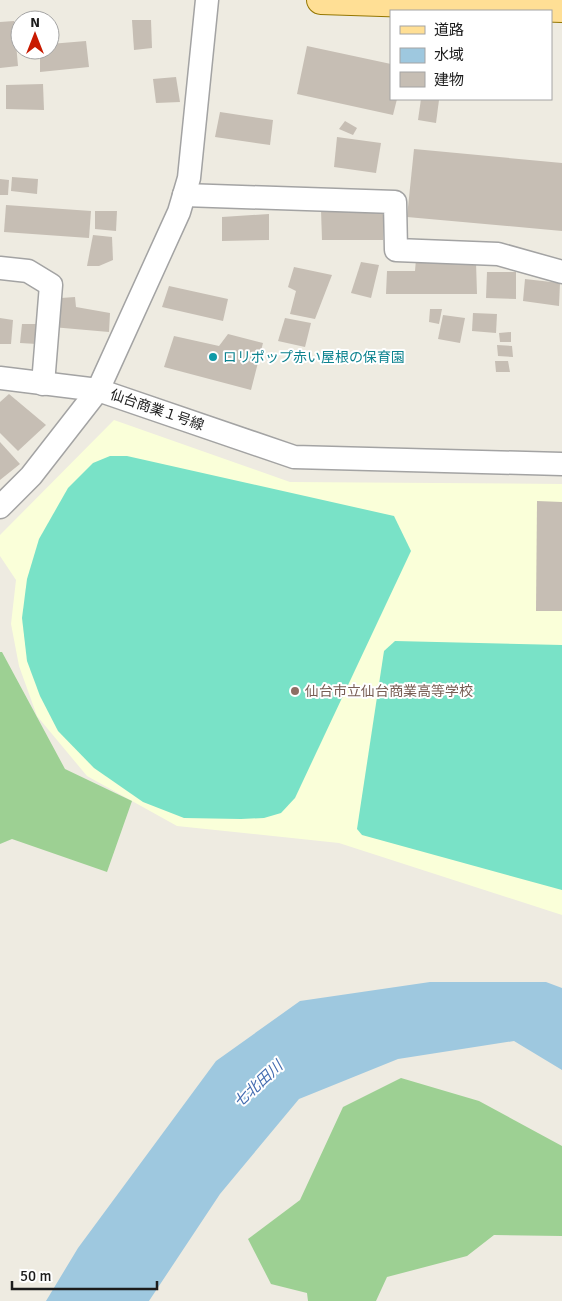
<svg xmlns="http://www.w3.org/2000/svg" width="562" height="1301" font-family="Signika,'Noto Sans JP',sans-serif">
  <rect width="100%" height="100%" fill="#eeebe1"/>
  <polygon fill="#faffd9" points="114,420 290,482 562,484 562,915 339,843 177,826 87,776 37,716 19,666 11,624 16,580 0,556 0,535"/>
  <g fill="#9dd093">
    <polygon points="0,652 2,652 65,769 132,801 107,872 12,839 0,844"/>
    <polygon points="401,1078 479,1101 562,1146 562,1236 494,1235 467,1256 387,1277 376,1301 308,1301 307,1293 271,1284 248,1239 300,1200 343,1107"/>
  </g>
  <g fill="#79e2c7">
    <polygon points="110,456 127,456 394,516 411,551 295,798 281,813 264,818 241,819 184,818 143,802 94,768 58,731 40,696 27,661 22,618 27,579 39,539 68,488 93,463"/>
    <polygon points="395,641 562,645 562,890 362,835 357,829 384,651"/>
  </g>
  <polygon fill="#9ec8df" points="430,982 546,982 562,988 562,1070 514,1041 398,1059 299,1099 220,1194 149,1301 46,1301 78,1248 216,1061 300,1001"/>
  <g fill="#c6beb4">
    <polygon points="132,20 151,20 152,48 134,50"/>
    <polygon points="14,21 18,66 0,68 0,22"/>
    <polygon points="86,41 89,67 40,72 40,50 50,50 50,44"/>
    <polygon points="307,46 391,64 391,99 397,99 393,115 297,94"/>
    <polygon points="176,77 180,102 156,103 153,79"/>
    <polygon points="43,84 44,110 6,109 6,85"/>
    <polygon points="421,99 439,100 436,123 418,120"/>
    <polygon points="220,112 273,120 270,145 215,137"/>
    <polygon points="345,121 357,128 353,135 339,129"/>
    <polygon points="337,137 381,143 376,173 334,167"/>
    <polygon points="414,149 562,163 562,231 407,217"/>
    <polygon points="12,177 38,179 37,194 11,191"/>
    <polygon points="0,179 9,180 8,195 0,195"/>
    <polygon points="6,205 91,211 89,238 4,232"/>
    <polygon points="321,210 383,210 383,240 322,240"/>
    <polygon points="95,211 117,211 116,231 95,229"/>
    <polygon points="269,214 269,240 222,241 222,217"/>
    <polygon points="93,235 112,237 113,260 99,266 87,266"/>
    <polygon points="416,259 476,262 477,294 386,294 387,271 415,271"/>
    <polygon points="361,262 379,265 371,298 351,293"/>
    <polygon points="294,267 332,275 315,319 290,314 296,291 288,287"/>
    <polygon points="487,272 516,272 516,299 486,298"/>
    <polygon points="525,279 560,283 559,306 523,301"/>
    <polygon points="169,286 228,299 223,321 162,307"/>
    <polygon points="75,297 76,307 110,313 109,332 52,327 61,298"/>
    <polygon points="430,309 442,309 439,324 429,322"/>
    <polygon points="473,313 497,314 496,333 472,331"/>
    <polygon points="443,315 465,318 460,343 438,339"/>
    <polygon points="0,318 13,320 11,344 0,344"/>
    <polygon points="285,318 311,323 305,347 278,341"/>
    <polygon points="22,324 37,324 37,344 20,343"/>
    <polygon points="511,332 511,342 500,342 499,333"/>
    <polygon points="228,334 263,343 251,390 164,367 174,336 219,346"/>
    <polygon points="497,345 512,346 513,357 498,356"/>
    <polygon points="495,361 508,361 510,372 496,372"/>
    <polygon points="9,394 46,425 18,451 0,433 0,402"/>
    <polygon points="0,442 20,464 0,480"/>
    <polygon points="537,501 562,502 562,611 536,611"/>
  </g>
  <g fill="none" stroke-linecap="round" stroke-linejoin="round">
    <defs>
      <g id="minor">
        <polyline points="207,0 189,178 179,212 98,390 294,457 562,464"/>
        <polyline points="184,195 395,202 396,250 498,254 562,272"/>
        <polyline points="0,268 28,271 51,285 43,384"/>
        <polyline points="0,378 98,390"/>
        <polyline points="0,507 31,476 98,390"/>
      </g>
      <polyline id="major" points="321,0 562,8"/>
    </defs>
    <use href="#minor" stroke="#a3a3a3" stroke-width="25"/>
    <use href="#major" stroke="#947600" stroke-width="30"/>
    <use href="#minor" stroke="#fff" stroke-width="22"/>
    <use href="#major" stroke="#ffdf95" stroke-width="28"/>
  </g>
  <circle fill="#0f9aa8" stroke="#fff" stroke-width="2" cx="213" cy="357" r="5"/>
  <circle fill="#8d6e63" stroke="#fff" stroke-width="2" cx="295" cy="691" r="5"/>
  <g text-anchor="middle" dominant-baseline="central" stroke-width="4" stroke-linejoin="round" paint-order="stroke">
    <g font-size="14" fill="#0d838f" stroke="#fff" text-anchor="start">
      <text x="223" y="357">ロリポップ赤い屋根の保育園</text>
    </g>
    <g font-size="14" fill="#1c1c1c" stroke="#fff">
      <text transform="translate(157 410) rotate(19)">仙台商業１号線</text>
    </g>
    <g font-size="14" fill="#785e54" stroke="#fff" text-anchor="start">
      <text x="305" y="691">仙台市立仙台商業高等学校</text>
    </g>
    <g font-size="15" font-style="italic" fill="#446cb0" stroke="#fff">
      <text transform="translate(258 1084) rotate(-43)">七北田川</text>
    </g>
  </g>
  <rect x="390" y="10" width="162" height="90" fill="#ffffff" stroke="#a4a4a4"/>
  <rect x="400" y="26" width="25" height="8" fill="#ffdf95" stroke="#a4a4a4"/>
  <text x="434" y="35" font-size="15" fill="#1c1c1c">道路</text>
  <rect x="400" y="48" width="25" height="15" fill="#9ec8df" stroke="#a4a4a4"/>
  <text x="434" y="60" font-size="15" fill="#1c1c1c">水域</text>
  <rect x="400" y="72" width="25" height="15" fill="#c6beb4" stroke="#a4a4a4"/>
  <text x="434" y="85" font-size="15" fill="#1c1c1c">建物</text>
  <g transform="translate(35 35)"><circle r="24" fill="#ffffff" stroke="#a4a4a4"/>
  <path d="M0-4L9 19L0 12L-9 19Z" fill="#c81a00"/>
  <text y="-8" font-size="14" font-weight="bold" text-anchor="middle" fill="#1c1c1c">N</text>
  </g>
  <path d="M12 1281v8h145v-8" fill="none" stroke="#1c1c1c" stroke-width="2.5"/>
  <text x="20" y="1281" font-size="15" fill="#1c1c1c" stroke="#ffffff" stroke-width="4" paint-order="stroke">50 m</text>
</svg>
